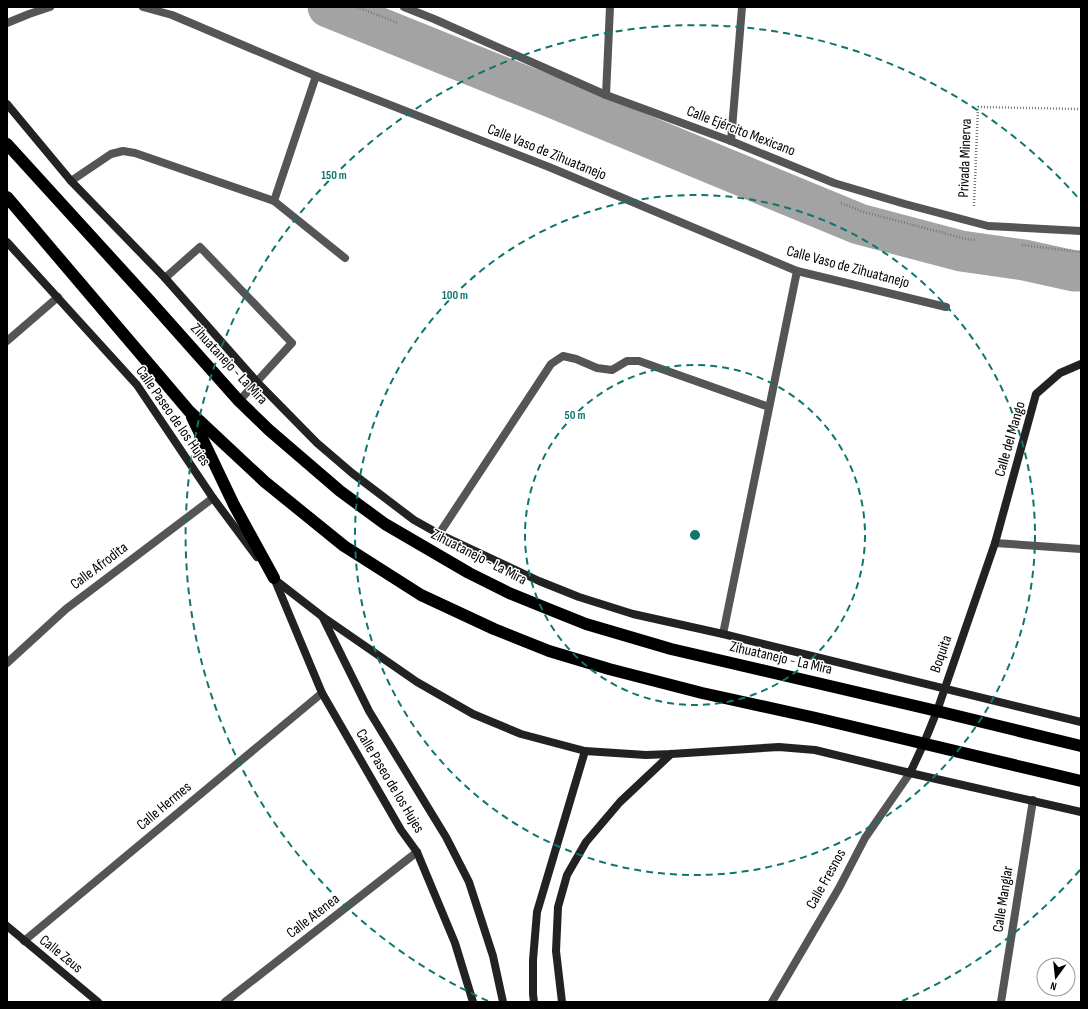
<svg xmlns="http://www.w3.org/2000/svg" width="1088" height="1009" font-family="'Sofia Sans Condensed',sans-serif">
  <rect width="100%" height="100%" fill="#fff"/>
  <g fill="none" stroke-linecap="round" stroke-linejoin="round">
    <polyline stroke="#a3a3a3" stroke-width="41" points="328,7 549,96 859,224 961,251 1024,260 1074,271 1081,271"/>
    <g stroke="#777" stroke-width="2.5" stroke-dasharray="1 2" stroke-linecap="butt">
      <polyline points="357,7 398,23"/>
      <polyline points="841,203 864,212 966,239 975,240"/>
      <polyline points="974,206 978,107 1081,109"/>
      <polyline points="1022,245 1081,252"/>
    </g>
    <polyline stroke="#555" stroke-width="8" points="165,278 200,247 292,343 239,401"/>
    <g stroke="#555" stroke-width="8">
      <polyline points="143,7 172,15 316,76 549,167 797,271 946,307"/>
      <polyline points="404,7 434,19 606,95 731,141 834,183 905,204 988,226 1081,231"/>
      <polyline points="7,23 29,14 50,7"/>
      <polyline points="606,95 610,7"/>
      <polyline points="731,141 742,7"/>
      <polyline points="71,181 111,154 123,151 135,153 274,201 345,258"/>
      <polyline points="274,201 316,76"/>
      <polyline points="7,341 58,297"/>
      <polyline points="439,534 551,364 563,356 576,359 597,368 612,370 627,361 639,361 769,407"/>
      <polyline points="995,543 1081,549"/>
      <polyline points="723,634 797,271"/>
      <polyline points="7,663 66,609 213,498"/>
      <polyline points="24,941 322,693"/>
      <polyline points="225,1002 417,852"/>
      <polyline points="772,1002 839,888 865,838 910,773"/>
      <polyline points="1001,1002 1033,800"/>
    </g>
    <g stroke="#222" stroke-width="8">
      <polyline points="7,104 71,181 165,278 257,382 317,443 352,473 414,520 439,534 539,581 579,597 633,614 723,634 1081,722"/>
      <polyline points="7,242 137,385 213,498 257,557"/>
      <polyline points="271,574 274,578 322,693 401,830 417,852 455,943 473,1002"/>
      <polyline points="274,579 323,617 417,682 473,714 521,734 585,751 646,755 671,754 779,747 815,750 910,773 1081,812"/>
      <polyline points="323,618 369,711 446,837 469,882 493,956 503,1002"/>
      <polyline points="910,773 924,743 937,711 995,543 1036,394 1060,373 1081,364"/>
      <polyline points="7,926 98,1002"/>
      <polyline points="534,1002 533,994 533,960 537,912 585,751"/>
      <polyline points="562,1002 556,951 558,907 567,875 586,842 620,802 671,754"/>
    </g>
    <g stroke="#000" stroke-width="12">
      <polyline points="7,144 150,301 239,401 269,430 340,491 385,524 469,573 509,593 551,610 586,624 671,649 937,711 1081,746"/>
      <polyline points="7,197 189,411 265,482 344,546 421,595 494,629 549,651 609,669 702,693 816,718 1081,781"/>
      <polyline points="192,417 234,505 274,578"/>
    </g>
  </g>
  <g fill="none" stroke="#0f766e" stroke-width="2" stroke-dasharray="7 5">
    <circle cx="695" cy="535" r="170"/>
    <circle cx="695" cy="535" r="340"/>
    <path d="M1080 870A510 510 0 0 1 902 1001M488 1001A510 510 0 1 1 1080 200"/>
  </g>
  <g text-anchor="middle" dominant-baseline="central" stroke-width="3" stroke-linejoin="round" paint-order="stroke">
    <g font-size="15" fill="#000" stroke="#fff">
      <text transform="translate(741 131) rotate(21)">Calle Ejército Mexicano</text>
      <text transform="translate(547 152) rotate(22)">Calle Vaso de Zihuatanejo</text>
      <text transform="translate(965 158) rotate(-88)">Privada Minerva</text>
      <text transform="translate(848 267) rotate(15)">Calle Vaso de Zihuatanejo</text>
      <text transform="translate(229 364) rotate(47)">Zihuatanejo - La Mira</text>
      <text transform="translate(173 416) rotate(55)">Calle Paseo de los Hujes</text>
      <text transform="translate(1010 439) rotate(-74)">Calle del Mango</text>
      <text transform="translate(479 557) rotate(27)">Zihuatanejo - La Mira</text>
      <text transform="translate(99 566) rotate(-37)">Calle Afrodita</text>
      <text transform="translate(941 654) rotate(-71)">Boquita</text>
      <text transform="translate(781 658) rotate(13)">Zihuatanejo - La Mira</text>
      <text transform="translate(390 781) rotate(59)">Calle Paseo de los Hujes</text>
      <text transform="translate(164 806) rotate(-40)">Calle Hermes</text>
      <text transform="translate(826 879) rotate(-61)">Calle Fresnos</text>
      <text transform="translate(1003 899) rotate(-81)">Calle Manglar</text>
      <text transform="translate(313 916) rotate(-38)">Calle Atenea</text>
      <text transform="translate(61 954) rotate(39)">Calle Zeus</text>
    </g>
  </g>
  <circle cx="695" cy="535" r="6" fill="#0f766e" stroke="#fff" stroke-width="2"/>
  <g font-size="12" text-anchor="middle" font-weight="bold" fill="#0f766e" stroke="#fff" stroke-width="3" stroke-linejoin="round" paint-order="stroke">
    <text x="334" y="179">150 m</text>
    <text x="455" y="299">100 m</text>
    <text x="575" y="419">50 m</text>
  </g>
  <rect width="1088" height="1009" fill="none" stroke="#000000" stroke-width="16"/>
  <g transform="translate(1056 977) rotate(195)"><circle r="19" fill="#ffffff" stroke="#999999"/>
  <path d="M0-3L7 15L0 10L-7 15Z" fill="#000000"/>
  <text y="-6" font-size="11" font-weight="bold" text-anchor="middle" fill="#000000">N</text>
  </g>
</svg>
